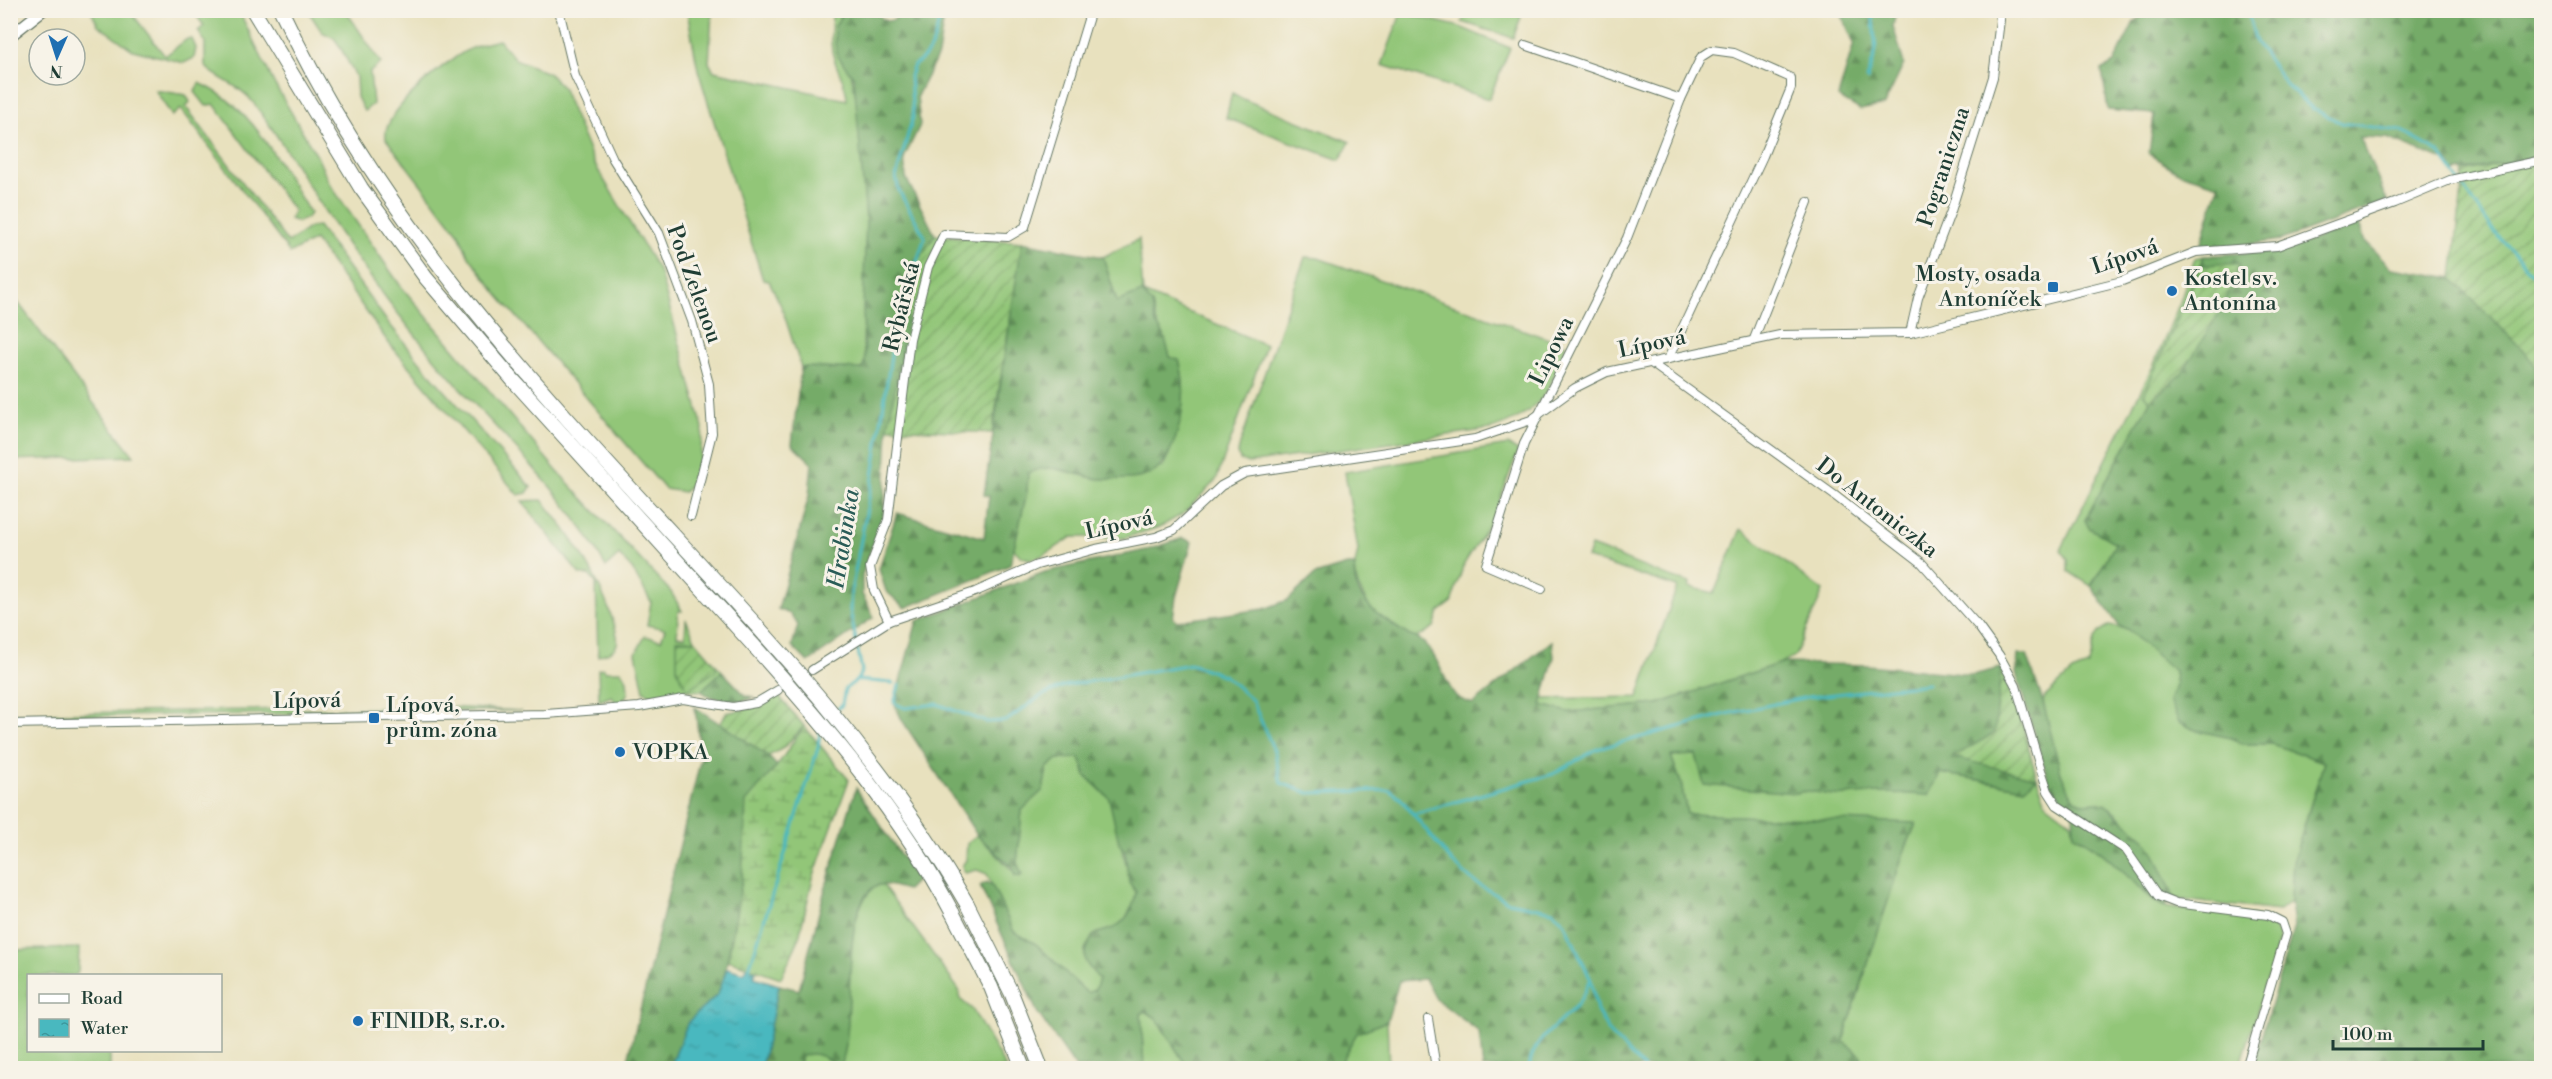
<svg xmlns="http://www.w3.org/2000/svg" width="2552" height="1079" font-family="'Libre Bodoni',serif">
  <defs>
    <pattern id="forest-firs" width="22" height="20" patternUnits="userSpaceOnUse" patternTransform="scale(1.5)"><rect width="22" height="20" fill="#75ab68"/><path d="M5 1l3.5 6h-7zM16 11l3.5 6h-7z" fill="#5f8c56"/></pattern>
    <pattern id="wetland-marsh" width="20" height="14" patternUnits="userSpaceOnUse" patternTransform="scale(1.5)"><rect width="20" height="14" fill="#92c678"/><path d="M1 5h8M5 5V1M11 12h8M15 12V8" fill="none" stroke="#77a263"/></pattern>
    <pattern id="garden-furrows" width="10" height="10" patternUnits="userSpaceOnUse" patternTransform="scale(1.5)"><rect width="10" height="10" fill="#92c678"/><path d="M-1 1l2-2M0 10L10 0M9 11l2-2" fill="none" stroke="#77a263"/></pattern>
    <pattern id="water-ripples" width="26" height="14" patternUnits="userSpaceOnUse" patternTransform="scale(1.5)"><rect width="26" height="14" fill="#49b8bf"/><path d="M2 4q2-2 4 0t4 0M15 11q2-2 4 0t4 0" fill="none" stroke="#3c979c"/></pattern>
  </defs>
  <rect width="100%" height="100%" fill="#f7f3e8"/>
  <filter id="ink" filterUnits="userSpaceOnUse"><feTurbulence type="fractalNoise" baseFrequency=".0167" numOctaves="2"/><feDisplacementMap in="SourceGraphic" scale="12" xChannelSelector="R" yChannelSelector="G"/><feConvolveMatrix kernelMatrix="1 2 1 2 8 2 1 2 1" color-interpolation-filters="sRGB"/></filter>
  <filter id="wash" filterUnits="userSpaceOnUse"><feTurbulence type="fractalNoise" baseFrequency=".008" numOctaves="4" result="noise"/><feDisplacementMap in="SourceGraphic" scale="24" xChannelSelector="R" yChannelSelector="G"/><feGaussianBlur stdDeviation="1.35" result="paint"/><feColorMatrix in="noise" values="0 0 0 0 0 0 0 0 0 0 0 0 0 0 0 0 0 1.4 0 .05"/><feComposite in="paint" operator="in"/></filter>
  <g filter="url(#wash)">
    <rect width="100%" height="100%" fill="#e8e1be"/>
    <g fill="#92c678" stroke="#588256" stroke-width="1.5">
      <polygon points="91,11 130,11 165,56 187,39 192,39 196,48 194,58 184,63 133,50 98,25"/>
      <path d="M193,11H239L275,85L317,156L329,183L400,285L557,471L671,592L682,611H678L677,636L685,637L686,619L695,640H677L715,671L717,666L722,671L701,691L687,690L657,699L644,691L636,653L645,636L661,640L665,629L647,625L651,602L632,569L619,555L606,567C565,490 495,431 439,364C400,318 363,269 330,219C304,180 281,138 252,101C240,85 216,79 205,66V42L198,31L204,26Z"/>
      <polygon points="308,11 346,11 381,63 370,72 373,104 364,111 357,97 356,77 339,45 334,38 322,32"/>
      <path d="M687,11H712L709,63L714,71L847,100C847,84 837,71 833,55C829,42 832,27 832,13L833,11H843L839,16L858,107L866,220L863,344L865,361L862,369L801,367L782,308L769,281L763,280L698,70Z"/>
      <polygon points="1467,11 1519,11 1521,17 1513,38 1462,22"/>
      <polygon points="1403,15 1411,15 1460,27 1510,48 1489,99 1382,65 1400,16"/>
      <path d="M499,40L515,59L548,73L562,87L595,165L660,273L703,428L700,459L692,484L684,492L665,489L498,295L468,255L459,234L386,139C381,115 436,70 456,57C468,48 484,43 499,40Z"/>
      <path d="M199,83C253,105 280,166 310,213L307,218L298,222L290,219L294,211L214,104L206,106L195,92Z"/>
      <polygon points="155,90 186,95 190,102 186,107 288,243 310,227 318,226 386,320 430,374 531,487 527,493 518,495 388,342 315,240 290,253 181,109 172,116"/>
      <polygon points="1232,93 1243,99 1350,142 1340,160 1226,118"/>
      <path d="M1139,239L1143,293L1266,345L1216,480L1183,514L1160,527L1124,538L1072,537C1055,547 1028,574 1013,547L1027,492V473L1044,466L1089,477L1163,467C1179,433 1190,397 1179,361L1170,357C1164,338 1155,324 1152,304L1117,302L1103,257Z"/>
      <polygon points="2204,256 2144,394 2150,401 2085,520 2090,528 2116,543 2091,586 2068,571 2068,559 2061,550 2154,364 2180,302 2195,258"/>
      <path d="M1305,257L1318,258L1566,345C1549,392 1542,413 1491,429L1248,463L1240,460L1238,453L1240,444Z"/>
      <polygon points="10,292 119,437 134,456 11,460"/>
      <polygon points="1508,445 1518,451 1494,516 1464,564 1451,603 1439,612 1434,627 1417,638 1410,636 1371,610 1358,586 1354,570 1358,550 1345,472"/>
      <path d="M542,500C573,537 598,575 613,621C615,628 619,637 617,644C614,653 605,653 598,656L596,583L589,575H580L522,501Z"/>
      <path d="M1741,529L1823,591L1795,656L1781,663L1658,704L1568,712L1541,705L1542,699L1638,697L1677,587L1587,558L1591,546C1624,558 1655,574 1690,583L1689,587L1714,593Z"/>
      <path d="M2109,626L2127,629L2169,665L2174,671L2176,686L2171,695L2195,730L2232,738L2241,744H2272L2324,762L2293,862L2291,901L2279,911L2175,899L2135,830C2126,825 2123,817 2115,811C2100,800 2092,807 2080,802C2061,795 2047,722 2043,702L2045,697L2072,672L2088,666C2096,650 2089,634 2109,626Z"/>
      <polygon points="604,668 605,671 621,671 627,680 628,693 623,701 616,703 612,696 599,701 598,669"/>
      <polygon points="448,707 521,711 367,711 367,713 11,717 10,714 300,709 331,709 332,712 337,712 337,709"/>
      <path d="M1696,755L1795,793C1813,787 1828,798 1845,795C1872,791 1902,793 1929,795L1939,773L2025,788L2037,778L2046,803L2072,823L2074,835C2090,843 2106,854 2119,866C2134,880 2144,898 2163,906C2192,917 2273,900 2279,940L2240,1068H1864L1860,1055L1843,1041L1902,857L1916,824L1687,814L1681,783L1671,756Z"/>
      <polygon points="1070,757 1080,758 1086,776 1109,798 1132,887 1136,892 1134,903 1125,919 1116,927 1094,935 1085,949 1086,963 1099,979 1095,990 1087,993 1036,944 1014,932 987,874 977,870 965,873 962,866 966,860 967,843 977,835 1019,877 1022,875 1017,863 1022,810 1043,790 1047,768 1058,759"/>
      <path d="M882,884L959,990L961,1000L972,1009L1006,1068H798L801,1056C818,1050 827,1059 840,1068C858,1028 834,900 882,884Z"/>
      <polygon points="79,948 78,972 76,975 28,976 28,1050 110,1051 110,1068 11,1068 11,950"/>
      <polygon points="1145,1011 1156,1018 1188,1068 1144,1068 1141,1013"/>
      <polygon points="1387,1021 1389,1068 1337,1068 1357,1033"/>
    </g>
    <g fill="url(#forest-firs)" stroke="#4a744e" stroke-width="1.5">
      <polygon points="843,11 877,14 886,21 894,20 900,11 945,11 938,55 917,96 920,125 904,158 906,178 935,235 917,262 888,428 884,513 862,575 862,594 874,617 808,662 792,646 798,625 790,614 778,609 809,496 812,463 792,444 801,367 862,369 865,361 863,309 866,220 854,78 837,55 835,41 835,27"/>
      <polygon points="1840,11 1896,11 1893,26 1904,64 1884,105 1860,110 1838,97 1854,43"/>
      <polygon points="2148,11 2541,11 2541,156 2453,173 2451,163 2387,138 2360,137 2387,201 2281,240 2236,246 2200,247 2219,185 2180,173 2149,154 2154,114 2108,110 2102,70 2114,63 2134,22"/>
      <polygon points="2359,223 2364,240 2392,268 2452,278 2524,351 2542,373 2541,1068 2252,1068 2294,927 2291,901 2293,862 2324,762 2272,744 2241,744 2232,738 2195,730 2179,722 2169,700 2176,686 2174,671 2127,629 2119,626 2091,586 2116,543 2089,528 2085,520 2150,401 2182,373 2218,264 2201,266 2204,256 2285,250"/>
      <path d="M1022,242L1103,257L1117,302L1142,292L1152,304L1156,324L1164,335L1170,357L1179,360C1186,385 1184,412 1176,437C1164,470 1153,481 1116,479C1108,479 1097,480 1089,477C1065,471 1051,463 1028,473L1027,492L1010,565L905,608L886,591L879,569L897,513L984,538L989,496L984,495Z"/>
      <path d="M1183,538L1192,542L1176,597L1173,618L1177,621L1264,609L1288,600L1315,575L1347,565H1355C1349,600 1385,621 1410,636C1436,641 1441,679 1456,696C1460,700 1468,702 1473,704L1552,641L1554,657L1541,705L1568,712L1658,704L1781,663L1867,665L1973,675L2001,668L1995,733L1954,757L2037,778L2025,788L1940,773L1929,795C1902,793 1871,791 1846,795C1828,798 1813,787 1795,793L1704,785L1696,755L1671,756L1681,783L1687,814L1916,823L1902,857L1843,1041L1860,1055L1864,1068H1483L1479,1032L1436,999L1425,979L1399,981L1387,1021L1357,1033L1337,1068H1188L1156,1018L1146,1011L1141,1014L1144,1068H1076L1037,1012L980,886L987,882L992,885L1014,932L1036,944L1087,993L1095,990L1099,979C1088,966 1079,959 1089,944C1090,942 1091,937 1093,936C1099,931 1109,931 1115,927C1128,920 1134,905 1136,892L1129,882L1125,852L1119,843L1109,798L1086,776L1080,758L1058,759L1047,768L1043,790L1022,810L1017,863L1022,874L1015,876L1013,868L977,835L902,720L894,703L917,621L1045,572L1151,549Z"/>
      <path d="M2018,655H2027L2043,702L2061,773L2073,798L2081,803L2097,802L2106,805L2143,837L2154,852L2175,899L2163,906C2131,885 2110,852 2074,835L2073,812L2059,800L2050,786L2016,673Z"/>
      <path d="M722,671L746,696L754,697C740,705 713,700 701,691Z"/>
      <polygon points="695,707 768,756 777,766 746,802 742,881 723,983 718,994 688,1022 670,1068 626,1068 701,758"/>
      <path d="M856,788L917,880L907,890C898,888 884,882 876,886C837,907 858,1028 840,1068C827,1058 817,1050 801,1056L798,1068H761L779,985L799,990L824,893Z"/>
    </g>
    <polygon fill="url(#wetland-marsh)" stroke="#588256" stroke-width="1.5" points="804,726 849,780 813,878 798,941 781,978 728,960 742,881 746,802 777,766"/>
    <g fill="url(#garden-furrows)" stroke="#588256" stroke-width="1.5">
      <polygon points="2541,156 2541,373 2524,351 2452,278 2464,172"/>
      <polygon points="935,235 1022,242 992,433 888,428 917,262"/>
      <polygon points="2218,264 2240,264 2223,307 2182,373 2150,401 2144,394 2201,266"/>
      <polygon points="677,640 695,640 717,666 715,671 687,690 677,669"/>
      <polygon points="2001,668 2023,727 2037,778 1953,757 1995,733"/>
      <polygon points="778,695 804,726 783,749 768,756 721,723 726,713 751,708"/>
    </g>
    <polygon fill="url(#water-ripples)" stroke="#347a7a" stroke-width="1.5" points="746,967 756,971 754,977 779,985 761,1068 670,1068 688,1022 718,994 727,968 744,973"/>
    <g fill="none" stroke-linecap="round" stroke-linejoin="round">
      <g stroke="#49b8bf" stroke-width="3">
        <polyline points="2247,10 2256,42 2288,87 2313,109 2342,123 2401,131 2440,153 2492,229 2542,284"/>
        <polyline points="1867,80 1876,51 1872,10"/>
        <polyline points="857,680 893,683"/>
        <polyline points="899,685 894,703 905,708 937,704 986,722 1006,721 1041,696 1064,686 1191,664 1225,676 1252,700 1275,753 1281,783 1309,793 1390,790 1401,799 1452,862 1474,882 1509,902 1553,911 1564,922 1591,980 1597,1011 1610,1034 1644,1068"/>
        <path d="M836,710L842,705L845,689L857,680L862,671L850,610L851,592L873,477L895,328L925,237L899,191L896,177L913,117L910,76L914,65C934,55 937,32 941,10"/>
        <polyline points="1413,814 1553,774 1597,749 1726,714 1808,697 1928,684"/>
        <polyline points="748,972 818,748 820,731"/>
        <path d="M1529,1068C1533,1036 1561,1025 1579,1002C1583,996 1586,988 1590,981"/>
      </g>
    </g>
  </g>
  <g filter="url(#ink)">
    <g fill="none" stroke-linecap="round" stroke-linejoin="round">
      <defs>
        <g id="minor">
          <polyline points="559,10 575,76 613,159 659,233 692,321 709,384 712,433 691,516"/>
          <polyline points="1525,45 1681,99"/>
          <polyline points="1910,333 1918,298 1951,211 1993,77 2000,20 1998,10"/>
          <polyline points="1754,339 1808,202"/>
          <polyline points="1651,363 1834,495 1921,562 1978,626 1999,655 2016,686 2041,770 2048,791 2057,805 2126,850 2158,896 2176,903 2268,915 2282,922 2286,934 2246,1068"/>
          <polyline points="1542,589 1486,565 1524,444 1627,238 1681,99 1701,57 1712,50 1734,53 1791,78 1791,88 1763,156 1668,359"/>
          <polyline points="889,621 874,590 870,567 888,520 910,339 928,267 944,234 1008,237 1025,227 1091,10"/>
          <polyline points="812,670 889,621 975,592 1037,565 1096,549 1156,537 1174,530 1221,486 1245,473 1475,439 1531,420 1575,388 1607,372 1780,335 1910,333 2122,281 2196,252 2277,246 2395,203 2450,180 2542,160"/>
          <polyline points="10,724 546,714 639,707 683,699 733,707 756,703 778,690"/>
          <polyline points="1428,1019 1436,1068"/>
        </g>
        <polyline id="secondary" points="10,36 43,10"/>
        <g id="trunk">
          <polyline points="253,10 361,188 426,278 513,380 754,646"/>
          <path d="M281,10C394,252 589,440 765,635"/>
          <polyline points="967,904 1011,992 1041,1068"/>
          <polyline points="952,912 991,987 1023,1068"/>
        </g>
      </defs>
      <use href="#minor" stroke="#657664" stroke-width="10"/>
      <use href="#secondary" stroke="#657664" stroke-width="13"/>
      <use href="#trunk" stroke="#657664" stroke-width="16"/>
      <use href="#minor" stroke="#fff" stroke-width="8"/>
      <use href="#secondary" stroke="#fff" stroke-width="10"/>
      <use href="#trunk" stroke="#fff" stroke-width="14"/>
      <defs>
        <g id="trunk-bridge">
          <path d="M765,635C841,719 910,806 967,904"/>
          <path d="M754,646C828,729 900,813 952,912"/>
        </g>
      </defs>
      <use href="#trunk-bridge" stroke="#657664" stroke-width="16" stroke-linecap="butt"/>
      <use href="#trunk-bridge" stroke="#fff" stroke-width="14"/>
    </g>
  </g>
  <g fill="#1f6fb2" stroke="#f7f3e8" stroke-width="2">
    <rect x="2047" y="281" width="12" height="12" rx="3"/>
    <circle cx="2172" cy="291" r="6"/>
    <rect x="368" y="712" width="12" height="12" rx="3"/>
    <circle cx="620" cy="752" r="6"/>
    <circle cx="358" cy="1021" r="6"/>
  </g>
  <g text-anchor="middle" dominant-baseline="central" stroke-width="6" stroke-linejoin="round" paint-order="stroke">
    <g font-size="22" fill="#1f3d34" stroke="#f7f3e8">
      <text transform="translate(1944 167) rotate(-72)">Pograniczna</text>
      <text transform="translate(2125 257) rotate(-19)">Lípová</text>
      <text transform="translate(694 284) rotate(70)">Pod Zelenou</text>
      <text transform="translate(902 307) rotate(-76)">Rybářská</text>
      <text transform="translate(1652 344) rotate(-12)">Lípová</text>
      <text transform="translate(1552 351) rotate(-64)">Lipowa</text>
      <text transform="translate(1877 508) rotate(38)">Do Antoniczka</text>
      <text transform="translate(1119 525) rotate(-13)">Lípová</text>
      <text transform="translate(307 701) rotate(-1)">Lípová</text>
    </g>
    <g font-size="22" fill="#1f3d34" stroke="#f7f3e8" text-anchor="start">
      <text x="2041" y="274" text-anchor="end">Mosty, osada<tspan x="2041" dy="25">Antoníček</tspan></text>
      <text x="2184" y="278">Kostel sv.<tspan x="2184" dy="25">Antonína</tspan></text>
      <text x="386" y="705">Lípová,<tspan x="386" dy="25">prům. zóna</tspan></text>
      <text x="632" y="752">VOPKA</text>
      <text x="370" y="1021">FINIDR, s.r.o.</text>
    </g>
    <g font-size="24" font-style="italic" fill="#2a5c57" stroke="#f7f3e8">
      <text transform="translate(844 539) rotate(-81)">Hrabinka</text>
    </g>
  </g>
  <rect width="2552" height="1079" fill="none" stroke="#f7f3e8" stroke-width="36"/>
  <rect x="27" y="974" width="195" height="78" fill="#f7f3e8" stroke="#a1aaa0" stroke-width="1.5"/>
  <rect x="39" y="994" width="30" height="9" fill="#ffffff" stroke="#a1aaa0" stroke-width="1.5"/>
  <text x="81" y="1004" font-size="18" fill="#1f3d34">Road</text>
  <rect x="39" y="1019" width="30" height="18" fill="url(#water-ripples)" stroke="#a1aaa0" stroke-width="1.5"/>
  <text x="81" y="1034" font-size="18" fill="#1f3d34">Water</text>
  <g transform="translate(57 57) rotate(183)"><circle r="28" fill="#f7f3e8" stroke="#a1aaa0" stroke-width="1.5"/>
  <path d="M0-4.5L10 22L0 15L-10 22Z" fill="#1f6fb2"/>
  <text y="-9" font-size="16" font-weight="bold" text-anchor="middle" fill="#1f3d34">N</text>
  </g>
  <path d="M2333 1040v9h150v-9" fill="none" stroke="#1f3d34" stroke-width="3"/>
  <text x="2342" y="1040" font-size="18" fill="#1f3d34" stroke="#f7f3e8" stroke-width="4.5" paint-order="stroke">100 m</text>
</svg>
